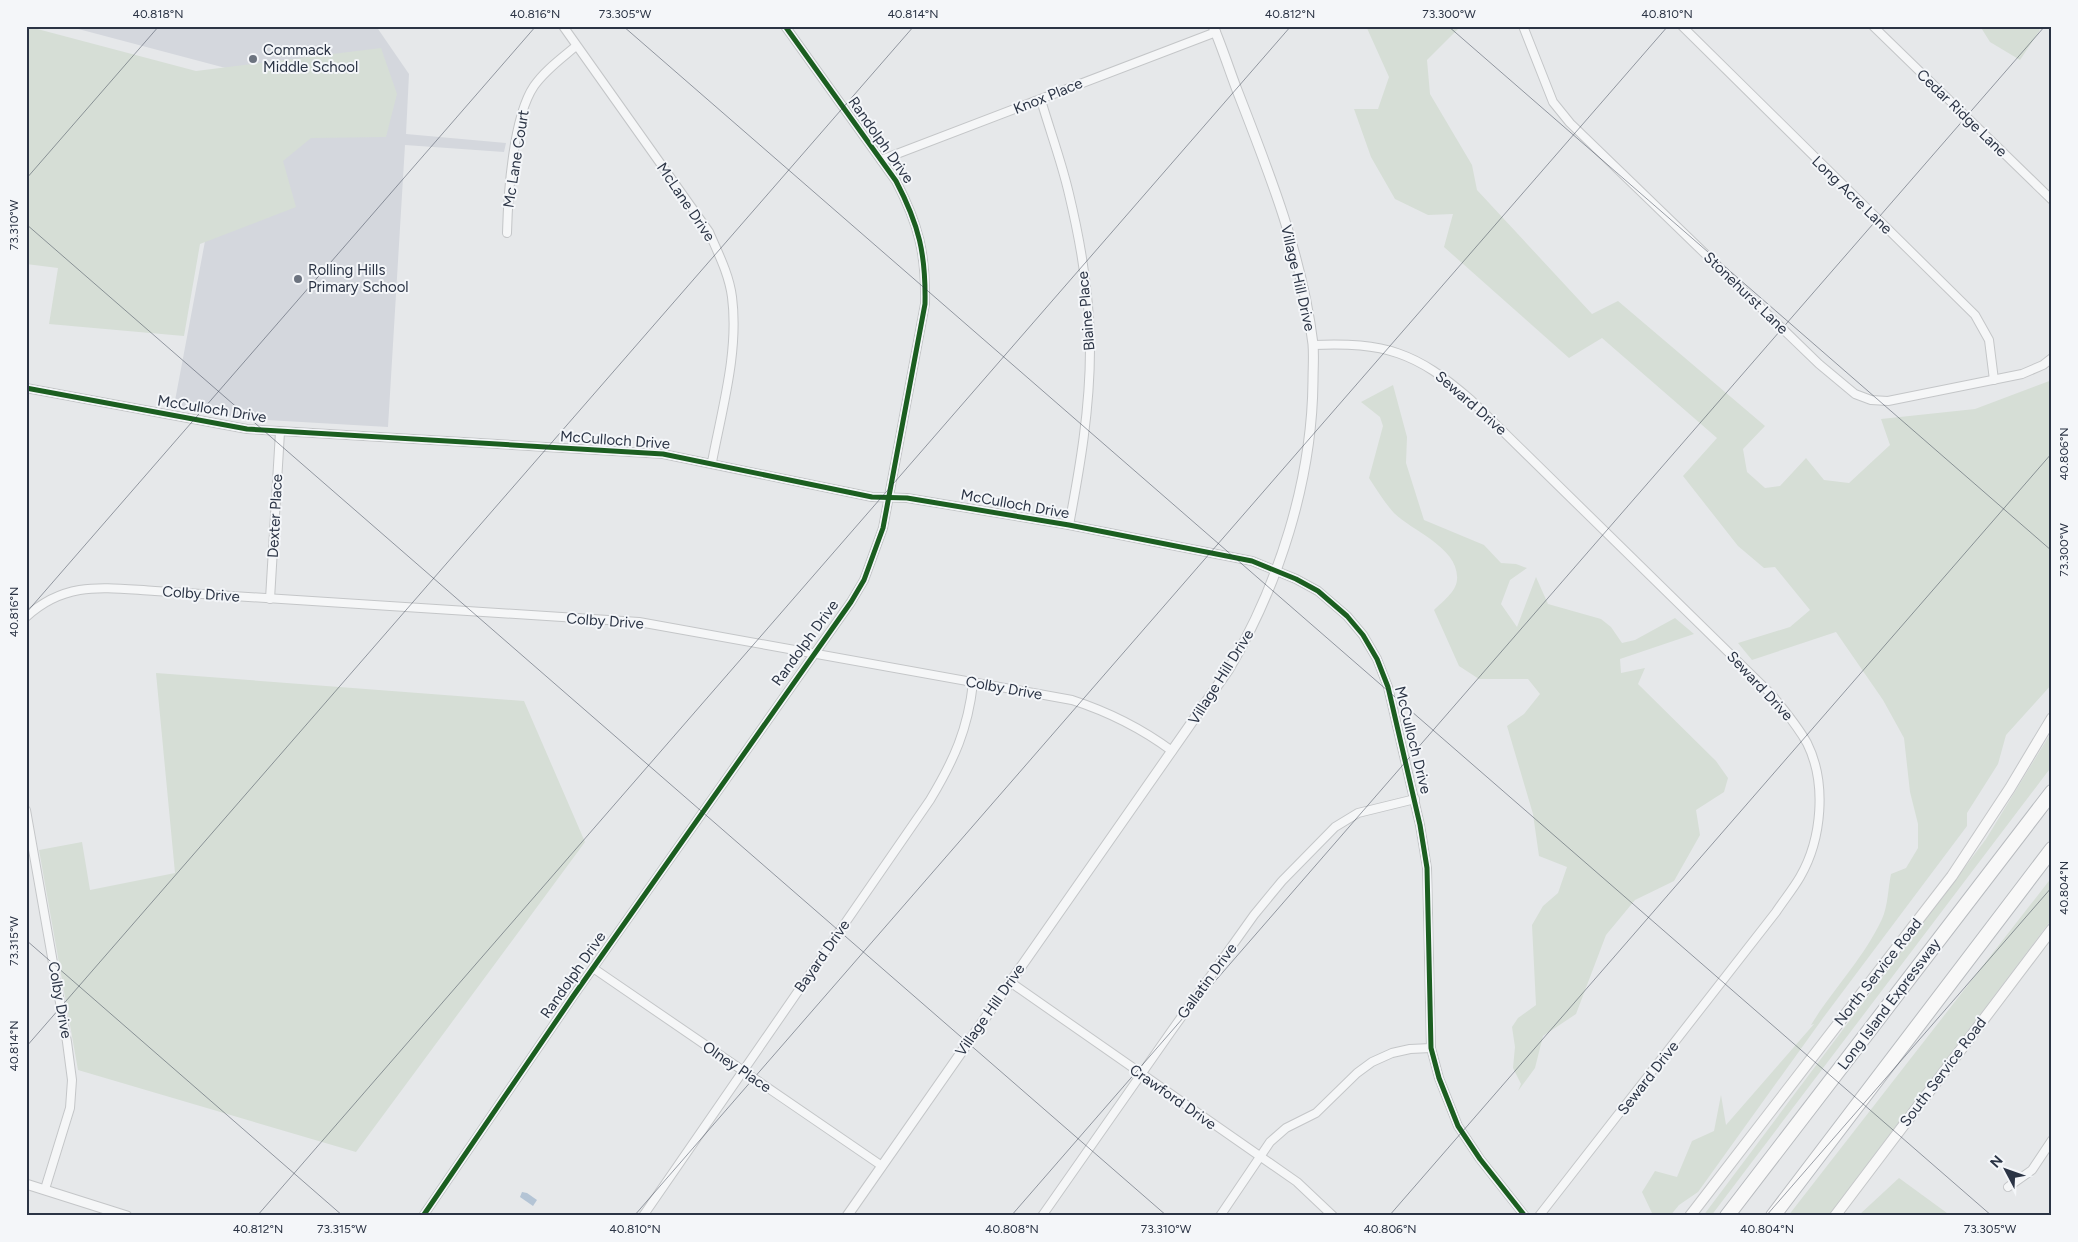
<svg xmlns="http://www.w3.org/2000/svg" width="2078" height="1242" font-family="Figtree,sans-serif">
  <rect width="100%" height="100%" fill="#e6e8ea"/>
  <polygon fill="#d4d7dd" points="67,26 376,26 409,74 406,134 506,143 504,152 405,145 388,427 249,419 174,406 237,71"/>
  <g fill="#d6ded6">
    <polygon points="26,26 196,71 381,48 397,94 386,137 311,138 283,161 296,207 200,244 184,336 49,324 58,268 26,264"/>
    <path d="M1366,26H1461L1427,60L1430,94L1472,165L1477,190L1592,314L1618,301L1765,426L1743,449L1747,472L1765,488L1780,486L1806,458L1824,480L1849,483L1890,445L1881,419L1975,409L2052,380V684L2006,735L1998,764L1967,813V826L1823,1018L1698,1192L1679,1205L1670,1216H1650L1652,1213L1642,1192L1655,1171L1677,1177L1692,1141L1714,1131L1721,1095L1726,1125L1814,1024L1811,1025C1833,989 1864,958 1882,919C1888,906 1888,888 1891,874L1906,868L1918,848V824L1910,792L1904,738L1883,700L1836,632L1752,660L1738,643L1790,627L1810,610L1775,567L1764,568L1738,546L1683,476L1717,438L1602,338L1569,358L1444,247L1453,214L1428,215L1395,199L1371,157L1354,109H1378L1389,77Z"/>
    <polygon points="1980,26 2037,26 2040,30 2020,60 1990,42"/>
    <path d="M1393,385L1407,437L1406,463L1424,520L1484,545L1501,563L1516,564L1527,568L1510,580L1501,604L1517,627L1536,577L1548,604L1601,619L1611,627L1622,643L1635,640L1675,618L1694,634L1620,659L1621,673L1645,668L1638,684L1716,761L1728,778L1724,792L1696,810L1700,835L1674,881L1635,900L1606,935L1576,1014L1543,1036L1535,1068L1518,1091L1521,1084L1513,1068L1515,1047L1512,1027L1518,1018L1536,1005L1532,925L1543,906L1558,893L1567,867L1539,856L1533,814L1507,726L1524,714L1540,694L1528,679H1479L1459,666L1434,610C1442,602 1456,592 1457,580C1460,548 1412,531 1394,513C1384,502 1377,490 1369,478L1383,426L1380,417L1361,402Z"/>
    <polygon points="156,673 524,701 585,842 356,1152 78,1070 39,850 82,842 90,890 175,873"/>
    <polygon points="2052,731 2052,766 1711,1216 1703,1216 1986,839"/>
    <polygon points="2052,877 2052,919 1828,1216 1788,1216"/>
    <polygon points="1899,1178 1951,1216 1858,1216"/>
  </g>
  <polygon fill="#b4c4d5" points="522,1192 527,1193 537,1200 533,1206 520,1197"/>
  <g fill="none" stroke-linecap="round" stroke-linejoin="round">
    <defs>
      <g id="minor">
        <path d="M563,26L709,232C718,253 729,274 732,297C739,351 722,409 712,462"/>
        <polyline points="1523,26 1553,102 1570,123 1819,364 1855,394 1871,400 1888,401 2022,374 2043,365 2052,358"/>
        <polyline points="1682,26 1975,315 1989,340 1994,380"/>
        <polyline points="1873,26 2052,200"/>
        <path d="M1041,100C1050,131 1062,163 1069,194C1081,244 1090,297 1090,349C1090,409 1080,467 1069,525"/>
        <polyline points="881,160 1216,32"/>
        <path d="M507,233C508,194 513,117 534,86C545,70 562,58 576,46"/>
        <path d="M1313,345C1385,342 1416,352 1471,400L1771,694C1784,710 1797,725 1807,743C1827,783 1822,839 1800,877C1793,889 1784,900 1776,912L1539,1216"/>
        <polyline points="26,388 247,429 663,454 872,497 907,498 1069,525 1252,561 1296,579 1318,591 1347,616 1363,635 1377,659 1388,687 1420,825 1427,868 1431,1048 1439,1078 1458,1126 1480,1159 1525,1216"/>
        <polyline points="270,599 280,432"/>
        <path d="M26,617C66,580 105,588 155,591L639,622L1072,700C1109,712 1141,728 1172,751"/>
        <polyline points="26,810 67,1042 72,1080 70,1108 45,1189"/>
        <polyline points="593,968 882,1166"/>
        <polyline points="1010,982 1297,1182 1333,1216"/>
        <polyline points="2008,1187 2032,1170 2052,1140"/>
        <path d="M423,1216L574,995L851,602L864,580L883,528L925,304C926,254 919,225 896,181L785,26"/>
        <path d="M643,1216L930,800C954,760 968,729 973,683"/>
        <polyline points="1042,1216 1170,1033 1254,915 1282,881 1335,827 1358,813 1415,799"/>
        <polyline points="1220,1216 1270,1142 1286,1128 1316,1113 1357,1073 1372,1062 1392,1053 1410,1049 1431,1048"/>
      </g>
      <g id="tertiary">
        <polyline points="26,1184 127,1216"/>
        <path d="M847,1216L1229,669C1279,584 1312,481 1313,381C1313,369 1314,356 1313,344C1302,255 1269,172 1237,90C1229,69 1222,47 1213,26"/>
      </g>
      <g id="secondary">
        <polyline points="1690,1216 1952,876 2010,788 2052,718"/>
        <polyline points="1835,1216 2052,929"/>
      </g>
      <g id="motorway">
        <polyline points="1727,1216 2052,792"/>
        <polyline points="1773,1216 2052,849"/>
      </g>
    </defs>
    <use href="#minor" stroke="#c4c6c8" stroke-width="10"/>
    <use href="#tertiary" stroke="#c4c6c8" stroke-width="11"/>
    <use href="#secondary" stroke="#c4c6c8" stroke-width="12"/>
    <use href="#motorway" stroke="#b8bbbf" stroke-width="16"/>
    <use href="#minor" stroke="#f5f6f7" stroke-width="8"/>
    <use href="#tertiary" stroke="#f5f6f7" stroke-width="9"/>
    <use href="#secondary" stroke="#f8f8f8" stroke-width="10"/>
    <use href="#motorway" stroke="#f8f8f8" stroke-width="14"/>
    <defs>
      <g id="cycleway">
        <polyline points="26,388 247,429 663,454 872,497 907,498 1069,525 1252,561 1296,579 1318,591 1347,616 1363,635 1377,659 1388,687 1420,825 1427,868 1431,1048 1439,1078 1458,1126 1480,1159 1525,1216"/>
        <path d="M423,1216L574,995L851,602L864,580L883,528L925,304C926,254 919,225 896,181L785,26"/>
      </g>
    </defs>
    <use href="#cycleway" stroke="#f4f6f9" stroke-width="8"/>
    <use href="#cycleway" stroke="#1b5e20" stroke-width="5"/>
  </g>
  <path fill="none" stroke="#2b3445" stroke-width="1" stroke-opacity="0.45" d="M623,26L1992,1216M1448,26L2052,551M26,179L159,26M26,224L1167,1216M26,613L536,26M26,940L343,1216M26,1047L914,26M257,1216L1291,26M634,1216L1668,26M1011,1216L2045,26M1389,1216L2052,453M1766,1216L2052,887"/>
  <g fill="#6c737f" stroke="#f4f6f9" stroke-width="2">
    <circle cx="253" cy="59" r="5"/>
    <circle cx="298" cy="279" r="5"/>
  </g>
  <g text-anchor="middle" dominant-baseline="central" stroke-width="4" stroke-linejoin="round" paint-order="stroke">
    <g font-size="15" fill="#2b3445" stroke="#f4f6f9" text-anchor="start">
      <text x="263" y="50">Commack<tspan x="263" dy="17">Middle School</tspan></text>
      <text x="308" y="270">Rolling Hills<tspan x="308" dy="17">Primary School</tspan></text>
    </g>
    <g font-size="15" fill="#2b3445" stroke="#f4f6f9">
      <text transform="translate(1048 96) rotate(-22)">Knox Place</text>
      <text transform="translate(1962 113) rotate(44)">Cedar Ridge Lane</text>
      <text transform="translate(881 140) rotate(55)">Randolph Drive</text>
      <text transform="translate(516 159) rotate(-81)">Mc Lane Court</text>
      <text transform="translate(1852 195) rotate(44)">Long Acre Lane</text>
      <text transform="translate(686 202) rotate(56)">McLane Drive</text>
      <text transform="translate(1298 278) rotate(77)">Village Hill Drive</text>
      <text transform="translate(1746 293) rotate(44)">Stonehurst Lane</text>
      <text transform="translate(1086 311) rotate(-95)">Blaine Place</text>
      <text transform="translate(1471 403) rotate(41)">Seward Drive</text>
      <text transform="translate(212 409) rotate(9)">McCulloch Drive</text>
      <text transform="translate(615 440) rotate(4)">McCulloch Drive</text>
      <text transform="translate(1015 504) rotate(10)">McCulloch Drive</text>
      <text transform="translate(275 516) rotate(-87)">Dexter Place</text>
      <text transform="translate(201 594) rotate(4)">Colby Drive</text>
      <text transform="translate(605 621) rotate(4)">Colby Drive</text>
      <text transform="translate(805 643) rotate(-54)">Randolph Drive</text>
      <text transform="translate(1221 677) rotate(-58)">Village Hill Drive</text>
      <text transform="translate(1760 686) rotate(47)">Seward Drive</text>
      <text transform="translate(1004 688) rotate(10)">Colby Drive</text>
      <text transform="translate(1413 740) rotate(76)">McCulloch Drive</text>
      <text transform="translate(822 956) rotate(-55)">Bayard Drive</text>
      <text transform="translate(1878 972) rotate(-52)">North Service Road</text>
      <text transform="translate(573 975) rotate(-55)">Randolph Drive</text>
      <text transform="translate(1207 981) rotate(-54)">Gallatin Drive</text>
      <text transform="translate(60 1000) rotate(80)">Colby Drive</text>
      <text transform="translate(1889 1004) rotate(-53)">Long Island Expressway</text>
      <text transform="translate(990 1010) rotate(-55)">Village Hill Drive</text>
      <text transform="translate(737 1067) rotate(34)">Olney Place</text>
      <text transform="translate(1943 1072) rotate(-53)">South Service Road</text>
      <text transform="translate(1648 1078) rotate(-52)">Seward Drive</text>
      <text transform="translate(1173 1097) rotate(35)">Crawford Drive</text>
    </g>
  </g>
  <rect width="2078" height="1242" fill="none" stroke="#f4f6f9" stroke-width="55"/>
  <g transform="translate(2006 1170) rotate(311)" stroke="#f4f6f9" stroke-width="4" paint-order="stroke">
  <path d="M0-4L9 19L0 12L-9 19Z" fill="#2b3445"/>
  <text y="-8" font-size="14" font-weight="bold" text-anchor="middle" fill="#2b3445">N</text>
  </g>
  <rect x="28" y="28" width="2022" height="1186" fill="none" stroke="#2b3445" stroke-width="2"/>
  <g font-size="12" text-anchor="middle" fill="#2b3445">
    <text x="158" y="18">40.818°N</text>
    <text x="535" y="18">40.816°N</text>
    <text x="625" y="18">73.305°W</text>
    <text x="913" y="18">40.814°N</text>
    <text x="1290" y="18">40.812°N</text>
    <text x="1449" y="18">73.300°W</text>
    <text x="1667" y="18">40.810°N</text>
    <text transform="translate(14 225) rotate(-90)" y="4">73.310°W</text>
    <text transform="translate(2064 454) rotate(-90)" y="4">40.806°N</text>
    <text transform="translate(2064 550) rotate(-90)" y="4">73.300°W</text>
    <text transform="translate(14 612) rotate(-90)" y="4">40.816°N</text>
    <text transform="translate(2064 888) rotate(-90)" y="4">40.804°N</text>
    <text transform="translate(14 941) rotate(-90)" y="4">73.315°W</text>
    <text transform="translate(14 1046) rotate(-90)" y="4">40.814°N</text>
    <text x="258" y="1233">40.812°N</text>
    <text x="342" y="1233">73.315°W</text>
    <text x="635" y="1233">40.810°N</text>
    <text x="1012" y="1233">40.808°N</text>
    <text x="1166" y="1233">73.310°W</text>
    <text x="1390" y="1233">40.806°N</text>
    <text x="1767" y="1233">40.804°N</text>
    <text x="1990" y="1233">73.305°W</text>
  </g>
</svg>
